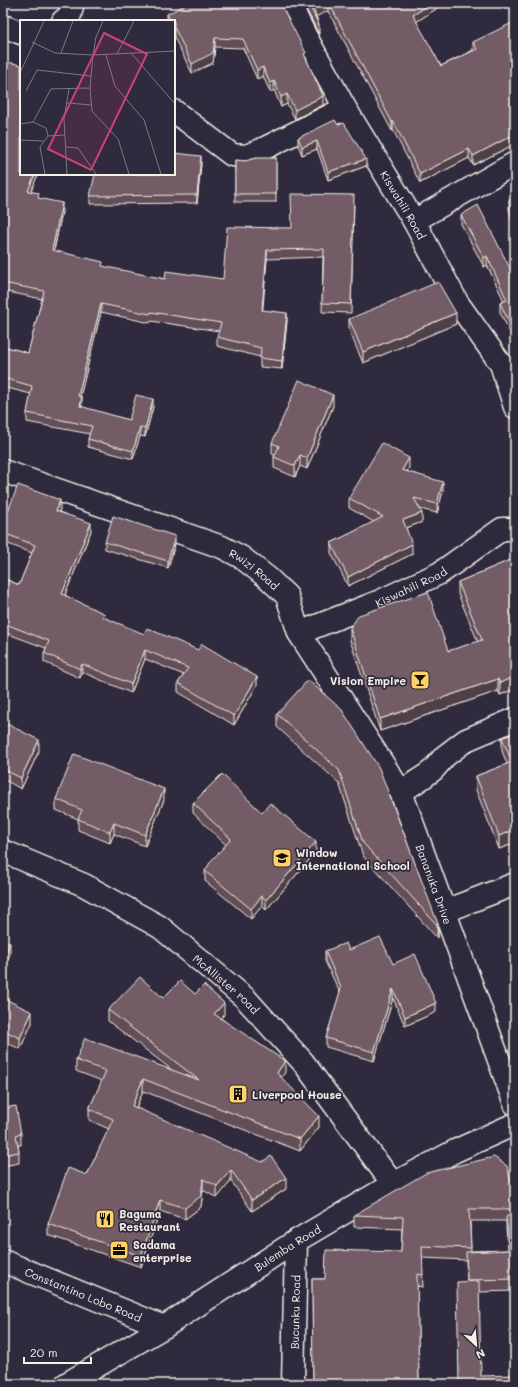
<svg xmlns="http://www.w3.org/2000/svg" width="518" height="1387" font-family="Mali,sans-serif">
  <rect width="100%" height="100%" fill="#2f2a3d"/>
  <filter id="ink" filterUnits="userSpaceOnUse"><feTurbulence type="fractalNoise" baseFrequency=".025" numOctaves="2"/><feDisplacementMap in="SourceGraphic" scale="8" xChannelSelector="R" yChannelSelector="G"/><feConvolveMatrix kernelMatrix="1 2 1 2 8 2 1 2 1" color-interpolation-filters="sRGB"/></filter>
  <g filter="url(#ink)">
    <g fill="none" stroke-linecap="round" stroke-linejoin="round">
      <defs>
        <g id="street">
          <path id="s1" d="M289,3L305,35L345,108L414,221L457,302L501,364L515,407"/>
          <polyline points="63,21 70,15 73,3"/>
          <polyline points="3,26 21,33"/>
          <polyline points="174,111 232,155 246,156 261,150 345,108"/>
          <polyline points="414,221 515,163"/>
          <path id="s2" d="M3,471L222,547L241,557L268,578L287,596L299,633L401,792"/>
          <path id="s3" d="M299,633L378,602L440,573L502,529H515"/>
          <path id="s4" d="M515,719L466,740L445,756L433,770L425,776L401,792L515,1104"/>
          <path id="s5" d="M3,851L84,885L160,927L245,998L303,1062L393,1184"/>
          <polyline points="445,911 515,884"/>
          <path id="s6" d="M3,1261L164,1327"/>
          <path id="s7" d="M293,1384L296,1241"/>
        </g>
        <g id="secondary">
          <path id="s8" d="M66,1384L164,1327L296,1241L393,1184L455,1151L515,1124"/>
        </g>
      </defs>
      <use href="#street" stroke="#f4f1e8" stroke-width="25"/>
      <use href="#secondary" stroke="#f4f1e8" stroke-width="25"/>
      <use href="#street" stroke="#2f2a3d" stroke-width="22"/>
      <use href="#secondary" stroke="#2f2a3d" stroke-width="22"/>
    </g>
    <g fill="#634e57" stroke="#f4f1e8" fill-rule="evenodd">
      <polygon points="303,3 436,3 436,9 416,22 441,66 473,50 473,42 515,28 515,144 473,165 469,158 420,183 393,130 392,131 328,11 316,16 319,25 319,34"/>
      <polygon points="167,14 306,57 323,105 295,119 287,104 281,107 274,90 270,92 263,76 257,79 243,48 215,47 213,63 192,73 174,37 174,21 167,21"/>
      <polygon points="3,61 21,174 38,174 31,191 39,199 62,212 54,251 103,267 165,279 223,279 292,228 354,204 351,313 322,312 323,257 267,259 262,310 287,321 282,369 260,367 260,357 217,346 217,337 219,331 151,321 150,323 101,312 80,397 81,407 129,420 153,407 145,437 140,436 133,459 88,447 88,439 90,434 27,422 27,413 31,394 3,387 3,346 28,353 42,299 3,291"/>
      <polygon points="338,125 366,166 328,180 317,149 302,155 298,145 298,138"/>
      <polygon points="276,158 276,202 235,202 235,160 245,161"/>
      <polygon points="201,164 197,203 90,204 90,196"/>
      <polygon points="515,199 515,231 509,209 509,200"/>
      <polygon points="461,215 515,278 515,343 500,312 500,303 504,301 487,265 484,267 461,224"/>
      <polygon points="349,319 456,324 363,363 349,330"/>
      <polygon points="333,406 307,469 300,466 295,477 274,468 274,457 275,455 272,454 272,443"/>
      <polygon points="409,468 407,472 443,491 437,513 420,509 422,522 406,528 412,554 348,586 331,553 331,543 374,522 349,508 349,498"/>
      <polygon points="60,509 59,512 91,531 65,595 105,618 257,685 234,725 178,692 178,683 184,675 145,659 131,693 82,672 80,678 44,662 44,653 46,648 3,632 3,578 19,585 32,553 3,542 3,524"/>
      <polygon points="105,542 175,544 168,568 105,549"/>
      <polygon points="515,558 515,689 500,695 498,691 380,731 350,640 350,628 448,651 478,642 458,594 458,582"/>
      <polygon points="342,710 438,924 438,938 437,938 363,856 339,783 277,727 277,714"/>
      <polygon points="3,722 39,751 21,789 3,779"/>
      <polygon points="515,733 515,843 499,849 476,790 476,776 507,764 502,751 502,738"/>
      <polygon points="56,799 164,800 145,846 114,834 110,843 78,830 78,819 56,810"/>
      <polygon points="193,803 262,813 316,852 266,910 262,906 251,919 205,881 205,871 226,845 193,813"/>
      <polygon points="349,950 393,964 436,1012 405,1026 393,998 374,1061 326,1047 326,1038 340,993 325,961 325,951"/>
      <polygon points="195,994 224,1015 221,1018 285,1072 281,1078 319,1127 300,1151 143,1091 136,1108 286,1189 252,1211 231,1181 217,1198 203,1190 201,1207 185,1219 160,1211 141,1267 48,1235 48,1224 87,1175 109,1129 89,1120 89,1109 102,1081 76,1071 76,1060 172,1070 108,1021 108,1010 163,998"/>
      <polygon points="3,998 32,1023 20,1049 3,1041"/>
      <polygon points="3,1108 21,1134 21,1145 18,1145 19,1152 19,1163 3,1166"/>
      <path d="M515,1197V1291L479,1292L459,1384L467,1282L466,1260L422,1258L423,1287L417,1286L419,1383L431,1384H313L312,1279H325L401,1252L402,1229L354,1227V1215ZM470,1221H506V1229L508,1250L471,1251Z"/>
    </g>
    <g fill="#504047" stroke="#f4f1e8">
      <polygon points="324,3 328,3 328,11 315,17 313,8"/>
      <polygon points="432,3 436,3 436,9 413,24 413,15"/>
      <polygon points="215,38 215,47 213,63 192,73 192,64"/>
      <polygon points="263,67 263,76 257,79 257,70"/>
      <polygon points="274,81 274,90 270,92 270,83"/>
      <polygon points="287,94 287,104 281,107 281,97"/>
      <polygon points="323,96 323,105 295,119 295,110"/>
      <polygon points="393,121 393,130 392,131 392,122"/>
      <polygon points="515,122 515,131 511,124"/>
      <polygon points="515,134 515,144 473,165 473,156"/>
      <polygon points="317,141 317,149 302,155 302,147"/>
      <polygon points="469,149 469,158 420,183 420,174"/>
      <polygon points="201,156 201,164 197,203 197,195"/>
      <polygon points="366,159 366,166 328,180 328,172"/>
      <polygon points="35,174 38,174 28,199 28,191"/>
      <polygon points="62,203 62,212 52,259 52,250"/>
      <polygon points="267,250 267,259 262,319 262,310"/>
      <polygon points="487,256 487,265 484,267 484,258"/>
      <polygon points="101,304 101,312 78,405 78,396"/>
      <polygon points="287,313 287,321 282,369 282,361"/>
      <polygon points="456,313 456,324 363,363 363,352"/>
      <polygon points="333,395 333,406 307,469 307,458"/>
      <polygon points="82,397 82,405 80,415 80,406"/>
      <polygon points="153,399 153,407 145,437 145,429"/>
      <polygon points="140,427 140,436 133,459 133,451"/>
      <polygon points="300,455 300,466 295,477 295,466"/>
      <polygon points="409,458 409,468 402,480 402,470"/>
      <polygon points="443,482 443,491 437,513 437,504"/>
      <polygon points="60,500 60,509 56,520 56,511"/>
      <polygon points="422,513 422,522 403,529 403,520"/>
      <polygon points="91,523 91,531 62,602 62,594"/>
      <polygon points="175,536 175,544 168,568 168,561"/>
      <polygon points="412,544 412,554 348,586 348,577"/>
      <polygon points="145,650 145,659 131,693 131,684"/>
      <polygon points="82,664 82,672 80,678 80,669"/>
      <polygon points="515,676 515,689 500,695 500,683"/>
      <polygon points="257,677 257,685 234,725 234,716"/>
      <polygon points="498,679 498,691 380,731 380,719"/>
      <polygon points="39,740 39,751 21,789 21,778"/>
      <polygon points="164,789 164,800 145,846 145,835"/>
      <polygon points="114,823 114,834 110,843 110,832"/>
      <polygon points="515,829 515,843 499,849 499,836"/>
      <polygon points="316,842 316,852 266,910 266,900"/>
      <polygon points="262,896 262,906 251,919 251,909"/>
      <polygon points="438,924 438,938 437,938 437,925"/>
      <polygon points="10,943 10,954 3,971 3,960"/>
      <polygon points="393,989 393,998 374,1061 374,1052"/>
      <polygon points="224,1003 224,1015 214,1025 214,1014"/>
      <polygon points="436,1003 436,1012 405,1026 405,1017"/>
      <polygon points="32,1012 32,1023 20,1049 20,1038"/>
      <polygon points="285,1061 285,1072 277,1084 277,1073"/>
      <polygon points="143,1079 143,1091 132,1117 132,1106"/>
      <polygon points="319,1116 319,1127 300,1151 300,1139"/>
      <polygon points="231,1170 231,1181 217,1198 217,1186"/>
      <polygon points="286,1178 286,1189 252,1211 252,1200"/>
      <polygon points="203,1179 203,1190 201,1207 185,1219 185,1208"/>
      <polygon points="160,1200 160,1211 141,1267 141,1256"/>
    </g>
    <g fill="#735b65" stroke="#f4f1e8">
      <polygon points="189,3 280,3 306,53 304,54 323,96 295,110 287,94 281,97 274,81 270,83 263,67 257,70 243,39 215,38 213,53 192,64 174,27 174,21 171,21 167,14"/>
      <polygon points="308,3 324,3 313,8 319,25"/>
      <polygon points="329,3 432,3 413,15 441,66 477,49 473,42 512,23 515,28 515,122 511,124 515,132 515,134 473,156 469,149 420,174 393,121 392,122"/>
      <polygon points="3,61 21,65 21,174 35,174 28,191 39,193 38,198 62,203 52,250 103,262 102,266 165,279 166,271 223,279 227,227 292,228 291,194 354,195 351,304 322,303 324,249 267,250 262,310 287,313 282,361 260,358 261,348 217,337 221,323 151,312 150,314 101,304 78,396 82,397 80,406 129,420 136,395 153,399 145,429 140,427 133,451 88,439 92,426 27,413 32,386 3,378 3,346 28,353 44,291 3,283"/>
      <polygon points="335,120 338,125 344,123 366,159 328,172 317,141 302,147 298,138"/>
      <polygon points="174,153 201,156 197,195 90,196 95,174 174,174"/>
      <polygon points="256,158 276,158 276,194 235,194 235,160 245,161"/>
      <polygon points="515,199 515,222 509,200"/>
      <polygon points="478,205 515,278 515,334 500,303 507,300 487,256 484,258 461,215"/>
      <polygon points="438,282 456,313 363,352 349,319"/>
      <polygon points="299,380 333,395 307,458 300,455 295,466 274,457 279,446 272,443"/>
      <polygon points="382,443 409,458 402,470 443,482 437,504 414,498 422,513 403,520 412,544 348,577 331,543 383,517 349,498"/>
      <polygon points="18,485 60,500 56,511 91,523 62,594 105,614 103,617 144,634 147,628 198,650 202,644 257,677 234,716 178,683 188,668 145,650 131,684 82,664 80,669 44,653 49,641 3,623 3,578 19,585 35,545 3,533 3,524"/>
      <polygon points="113,516 175,536 168,561 105,542"/>
      <polygon points="515,558 515,676 500,683 498,679 380,719 350,628 359,615 428,592 448,651 482,640 458,582"/>
      <polygon points="308,680 342,710 379,768 438,924 437,925 363,843 339,770 277,714"/>
      <polygon points="3,722 39,740 21,778 3,769"/>
      <polygon points="515,733 515,829 499,836 476,776 512,762 502,738"/>
      <polygon points="74,754 164,789 145,835 114,823 110,832 78,819 82,810 56,799"/>
      <polygon points="222,774 262,813 270,803 316,842 266,900 262,896 251,909 205,871 211,861 231,839 193,803"/>
      <polygon points="380,937 393,964 415,954 436,1003 405,1017 393,989 374,1052 326,1038 341,988 325,951 346,943 349,950"/>
      <polygon points="3,940 10,943 3,960"/>
      <polygon points="140,977 163,998 180,981 195,994 204,985 224,1003 214,1014 285,1061 277,1073 319,1116 300,1139 143,1079 132,1106 262,1162 271,1156 286,1178 252,1200 231,1170 217,1186 203,1179 201,1196 185,1208 160,1200 141,1256 48,1224 68,1168 87,1175 113,1119 89,1109 106,1071 76,1060 85,1038 199,1080 108,1010"/>
      <polygon points="3,998 32,1012 20,1038 3,1030"/>
      <polygon points="16,1106 21,1134 16,1135 19,1152 3,1155 3,1108"/>
      <polygon points="494,1157 507,1166 515,1197 515,1209 469,1209 471,1248 422,1246 423,1275 417,1274 419,1383 431,1383 431,1384 320,1384 320,1379 313,1379 312,1279 325,1279 326,1250 401,1252 403,1217 354,1215 426,1173"/>
      <polygon points="515,1213 515,1279 467,1280 466,1252 510,1250 506,1217"/>
      <polygon points="479,1281 481,1376 515,1375 515,1384 459,1384 457,1282"/>
    </g>
  </g>
  <defs>
    <symbol id="bar-square" viewBox="-11 -11 22 22"><rect x="-9" y="-9" width="18" height="18" rx="4" fill="#ffd166" stroke="#2f2a3d"/><path d="M-6-5H6L.8 .8V4.5H3.5V6h-7V4.5H-.8V.8Z" fill="#111"/></symbol>
    <symbol id="school-square" viewBox="-11 -11 22 22"><rect x="-9" y="-9" width="18" height="18" rx="4" fill="#ffd166" stroke="#2f2a3d"/><path d="M0-5L7-2L0 1L-7-2ZM-4 1L0 2.5L4 1V4Q0 6-4 4Z" fill="#111"/></symbol>
    <symbol id="building-square" viewBox="-11 -11 22 22"><rect x="-9" y="-9" width="18" height="18" rx="4" fill="#ffd166" stroke="#2f2a3d"/><path d="M-4-6H4V6H1V3H-1V6H-4ZM-2.5-4.3h1.7v1.8h-1.7ZM.8-4.3h1.7v1.8H.8ZM-2.5-1h1.7V.8h-1.7ZM.8-1h1.7V.8H.8Z" fill="#111"/></symbol>
    <symbol id="restaurant-square" viewBox="-11 -11 22 22"><rect x="-9" y="-9" width="18" height="18" rx="4" fill="#ffd166" stroke="#2f2a3d"/><path d="M-5-6h1v4h1v-4h1v4h1v-4h1v5L-1.5 .5V6h-2V.5L-5-1ZM5-6V6H3V1.5H1.5Q1.5-4 5-6Z" fill="#111"/></symbol>
    <symbol id="office-square" viewBox="-11 -11 22 22"><rect x="-9" y="-9" width="18" height="18" rx="4" fill="#ffd166" stroke="#2f2a3d"/><path d="M-6-3h4V-5.5h4V-3h4V5H-6ZM-1-4.5V-3h2v-1.5ZM-6 0V1H6V0Z" fill="#111"/></symbol>
  </defs>
  <g fill-rule="evenodd">
    <use href="#bar-square" x="409" y="669" width="22" height="22"/>
    <use href="#school-square" x="271" y="847" width="22" height="22"/>
    <use href="#building-square" x="227" y="1083" width="22" height="22"/>
    <use href="#restaurant-square" x="94" y="1208" width="22" height="22"/>
    <use href="#office-square" x="108" y="1239" width="22" height="22"/>
  </g>
  <g text-anchor="middle" dominant-baseline="central" stroke-width="3.5" stroke-linejoin="round" paint-order="stroke">
    <g font-size="11" fill="#f4f1e8" stroke="#2f2a3d">
      <text stroke="none"><textPath href="#s1" startOffset="232">Kiswahili Road</textPath></text>
      <text stroke="none"><textPath href="#s2" startOffset="271">Rwizi Road</textPath></text>
      <text stroke="none"><textPath href="#s3" startOffset="121">Kiswahili Road</textPath></text>
      <text stroke="none"><textPath href="#s4" startOffset="235">Bananuka Drive</textPath></text>
      <text stroke="none"><textPath href="#s5" startOffset="262">McAllister road</textPath></text>
      <text stroke="none"><textPath href="#s8" startOffset="260">Bulemba Road</textPath></text>
      <text stroke="none"><textPath href="#s6" startOffset="87">Constantino Lobo Road</textPath></text>
      <text stroke="none"><textPath href="#s7" startOffset="72">Bucunku Road</textPath></text>
    </g>
    <g font-size="11" font-weight="bold" fill="#f4f1e8" stroke="#2f2a3d" text-anchor="start">
      <text x="406" y="680" text-anchor="end">Vision Empire</text>
      <text x="296" y="852">Window<tspan x="296" dy="13">International School</tspan></text>
      <text x="252" y="1094">Liverpool House</text>
      <text x="119" y="1213">Baguma<tspan x="119" dy="13">Restaurant</tspan></text>
      <text x="133" y="1244">Sadama<tspan x="133" dy="13">enterprise</tspan></text>
    </g>
  </g>
  <g transform="translate(20 20)">
    <rect width="155" height="155" fill="#2f2a3d"/>
    <path fill="none" stroke="#7e7a81" stroke-width="1" d="M12,22L35,33L73,35L155,31M41,33L53,1M111,33L155,84M97,34L114,1M73,35L76,17L83,1M86,35L95,66L124,100L141,154M0,53L24,1M70,68L72,91L98,119L109,154M6,71L17,50L71,56M47,83L72,85M13,102L26,108L28,116L20,127L25,154M0,104L13,102L31,69L70,68L73,35M28,116L45,115M0,120L23,121M46,127L58,128L76,154M47,154L44,99L49,69"/>
    <path fill="#cc4377" fill-opacity="0.15" stroke="#cc4377" stroke-width="2" d="M84,13L127,34L71,150L28,129Z"/>
    <rect width="155" height="155" fill="none" stroke="#f4f1e8" stroke-width="2"/>
  </g>
  <rect width="518" height="1387" fill="none" stroke="#2f2a3d" stroke-width="16"/>
  <rect x="8" y="8" width="502" height="1371" fill="none" stroke="#f4f1e8" stroke-width="1.5" filter="url(#ink)"/>
  <g transform="translate(476 1345) rotate(154)" stroke="#2f2a3d" stroke-width="3" paint-order="stroke">
  <path d="M0-3L7 15L0 10L-7 15Z" fill="#f4f1e8"/>
  <text y="-6" font-size="11" font-weight="bold" text-anchor="middle" fill="#f4f1e8">N</text>
  </g>
  <path d="M24 1357v6h67v-6" fill="none" stroke="#f4f1e8" stroke-width="2"/>
  <text x="30" y="1357" font-size="12" fill="#f4f1e8" stroke="#2f2a3d" stroke-width="3" paint-order="stroke">20 m</text>
</svg>
